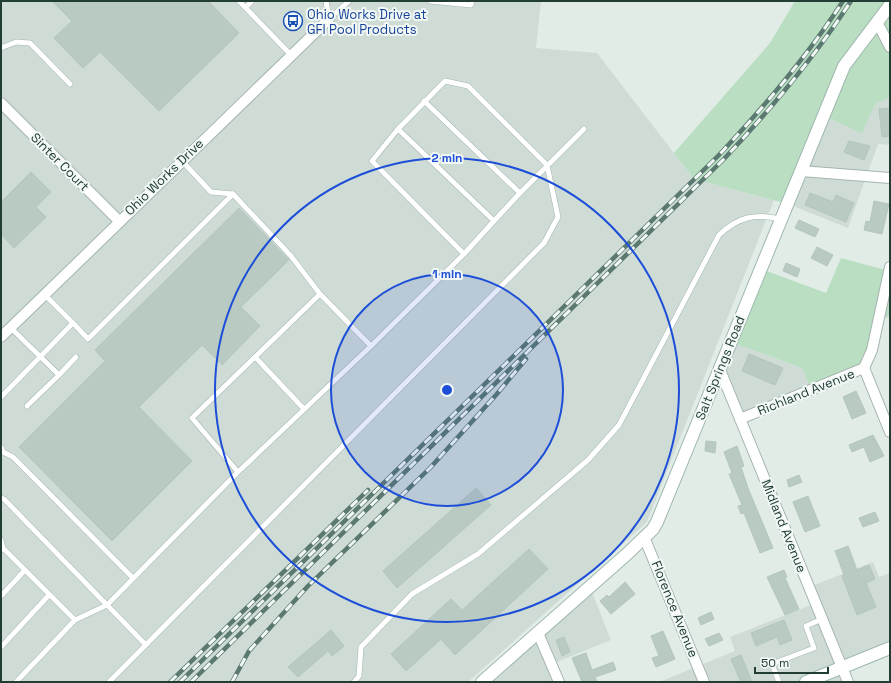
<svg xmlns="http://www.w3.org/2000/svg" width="891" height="683" font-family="'Space Grotesk',sans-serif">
  <rect width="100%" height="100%" fill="#e1ece7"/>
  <g fill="#cfdcd6">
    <polygon points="1,1 541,1 536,48 597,53 694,179 774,200 647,522 468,682 1,682"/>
    <polygon points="890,97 890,145 878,144 848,228 788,204 824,116 875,104"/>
    <polygon points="731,342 802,368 811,390 740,419 720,370"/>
    <polygon points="873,562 879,577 890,573 890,648 842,667 848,682 659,682 735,651 730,637 816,603 809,587"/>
    <polygon points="590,587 611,640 552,664 559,682 482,682"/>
  </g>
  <g fill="#b9dec2">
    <polygon points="795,1 890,1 890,97 875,104 862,133 824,116 788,204 694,179 674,153 770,43"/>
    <polygon points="841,258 889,271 890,267 890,316 878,321 864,368 811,390 802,368 731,342 761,269 826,293"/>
  </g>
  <g fill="#b9cac2" stroke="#b3c6bd">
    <polygon points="52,1 208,1 239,33 159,111 100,52 83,68 54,38 72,21"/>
    <polygon points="890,108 890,136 882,137 879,109"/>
    <polygon points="849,141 870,146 864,160 844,152"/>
    <polygon points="31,172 51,192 36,207 46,217 14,248 1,234 1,202"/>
    <polygon points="810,193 833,202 836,195 854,203 846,222 805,205"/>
    <polygon points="874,201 889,204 882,234 864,230 866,221 870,222"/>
    <polygon points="239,208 289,260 241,307 260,326 222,365 202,345 139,407 192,461 112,541 19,447 105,361 95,350"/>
    <polygon points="799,220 819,229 815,237 795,228"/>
    <polygon points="817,247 833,255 827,266 811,258"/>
    <polygon points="786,263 800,269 797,277 783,271"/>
    <polygon points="749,354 783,368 775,385 742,371"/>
    <polygon points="856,391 866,413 852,419 843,397"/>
    <polygon points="873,435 884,456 870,462 864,447 852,452 849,445"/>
    <polygon points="706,441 716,442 715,453 705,451"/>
    <polygon points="737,446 744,466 741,467 748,488 773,548 760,553 744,513 741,514 738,506 742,505 729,474 732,473 724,452"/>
    <polygon points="799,475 802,482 789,487 787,480"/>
    <polygon points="476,488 491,505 397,588 383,571"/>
    <polygon points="808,496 820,526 805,532 793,502"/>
    <polygon points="875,512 879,521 863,527 859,518"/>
    <polygon points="848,546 857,570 869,565 875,579 866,583 876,607 857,615 842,576 844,575 835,551"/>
    <polygon points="529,549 548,569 455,655 441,639 406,671 391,654 451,599 462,610"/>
    <polygon points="784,570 787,577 785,578 799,609 785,615 767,577"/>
    <polygon points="625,582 635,594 611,614 600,601 607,595 609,597"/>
    <polygon points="711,612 714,619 701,625 698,618"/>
    <polygon points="784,620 792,640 780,645 777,637 756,646 751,633"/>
    <polygon points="331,630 344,646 332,656 328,651 298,677 288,667"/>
    <polygon points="663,631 675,659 656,667 652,658 659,656 651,636"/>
    <polygon points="719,633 723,640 709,646 705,639"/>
    <polygon points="564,637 570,652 562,656 556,640"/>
    <polygon points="586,653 592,670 613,662 616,670 595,677 597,682 582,682 572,658"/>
    <polygon points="741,655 752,682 741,682 731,659"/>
  </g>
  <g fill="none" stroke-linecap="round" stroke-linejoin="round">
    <defs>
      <g id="lane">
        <polyline points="239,1 291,55"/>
        <polyline points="326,1 329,19"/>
        <polyline points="430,1 471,5 472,1"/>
        <polyline points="246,7 252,1"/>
        <polyline points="329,19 349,1"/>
        <polyline points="1,48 16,42 30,43 70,84"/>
        <polyline points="398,129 372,161 464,254 494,221"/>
        <polyline points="182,161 211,192 233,194 291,256 320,294"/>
        <polyline points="520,193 584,129"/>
        <polyline points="73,323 88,339 233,194"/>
        <polyline points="11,328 59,375 27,406"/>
        <polyline points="371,346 238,472 192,418 320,294 371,346 464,254"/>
        <polyline points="255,357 304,409"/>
        <polyline points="59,375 76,357"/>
        <polyline points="1,397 73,323 44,294"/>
        <polyline points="1,447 3,452 13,457 133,578"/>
        <polyline points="1,498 4,499 107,605 75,620"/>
        <polyline points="1,540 3,548"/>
        <polyline points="1,550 3,548 75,620 16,682"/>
        <polyline points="1,596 25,570"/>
        <polyline points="146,645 107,605 238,472"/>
        <polyline points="1,647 49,595"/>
        <polyline points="109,682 544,243 558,217 547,165 468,86 445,81 398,129 494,221 520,193 424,101"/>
        <path d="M354,682L359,676L361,647L412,594L478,554L588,460L619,425L719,235C738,217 755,213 780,219"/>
        <polyline points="779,682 772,664 814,648 806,626 822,619"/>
      </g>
      <g id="street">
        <polyline points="877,22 890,47"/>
        <polyline points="1,103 119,221"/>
        <polyline points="801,171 890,178"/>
        <polyline points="1,337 329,19"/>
        <polyline points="864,368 890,432"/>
        <polyline points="720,370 848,682"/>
        <polyline points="740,419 864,368 872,350 890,267"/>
        <polyline points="644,537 704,682"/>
        <polyline points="538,633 559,682"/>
      </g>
      <g id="secondary">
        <polyline points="482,682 627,554 653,529 657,522 844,66 890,5"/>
        <polyline points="806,682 890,648"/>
      </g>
    </defs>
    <use href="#lane" stroke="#a4b4ae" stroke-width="6"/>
    <use href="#street" stroke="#a4b4ae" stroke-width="12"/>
    <use href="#secondary" stroke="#9fb8ae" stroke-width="14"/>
    <use href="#lane" stroke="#fff" stroke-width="5"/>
    <use href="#street" stroke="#fff" stroke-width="10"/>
    <use href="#secondary" stroke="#fff" stroke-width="12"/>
    <defs>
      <g id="rail">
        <polyline points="170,682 368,490"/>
        <path d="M180,682L719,155C764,107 807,57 843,1"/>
        <path d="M191,682L724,159C770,110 814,58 851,1"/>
        <polyline points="232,682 249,651 308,586 430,468 496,395 526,359"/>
      </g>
    </defs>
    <use href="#rail" stroke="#5b7970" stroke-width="4.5"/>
    <use href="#rail" stroke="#f2f8f5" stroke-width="3" stroke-dasharray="9" stroke-linecap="butt"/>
  </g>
  <circle cx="447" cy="390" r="116" fill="#1d4ed8" fill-opacity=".12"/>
  <g fill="none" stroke="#1d4ed8" stroke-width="2">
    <circle cx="447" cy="390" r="116"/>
    <circle cx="447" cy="390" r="232"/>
  </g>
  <defs>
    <symbol id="bus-ring" viewBox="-11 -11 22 22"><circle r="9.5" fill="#f2f8f5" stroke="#1a4fb4" stroke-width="1.5"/><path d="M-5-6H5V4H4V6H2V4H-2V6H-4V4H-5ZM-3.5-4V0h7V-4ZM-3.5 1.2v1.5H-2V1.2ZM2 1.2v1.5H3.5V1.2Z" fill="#1a4fb4"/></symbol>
  </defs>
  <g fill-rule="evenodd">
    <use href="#bus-ring" x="282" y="10" width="22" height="22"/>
  </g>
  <g text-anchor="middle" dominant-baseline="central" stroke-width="4" stroke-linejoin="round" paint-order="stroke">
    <g font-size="13" fill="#164399" stroke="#f2f8f5" text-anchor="start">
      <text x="307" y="14">Ohio Works Drive at<tspan x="307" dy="15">GFI Pool Products</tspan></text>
    </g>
    <g font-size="13" fill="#213d34" stroke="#f2f8f5">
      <text transform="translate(60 162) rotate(45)">Sinter Court</text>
      <text transform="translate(164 177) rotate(-44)">Ohio Works Drive</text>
      <text transform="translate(720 368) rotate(-68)">Salt Springs Road</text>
      <text transform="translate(806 392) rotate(-22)">Richland Avenue</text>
      <text transform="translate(784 526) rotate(68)">Midland Avenue</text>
      <text transform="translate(675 609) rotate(68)">Florence Avenue</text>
    </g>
  </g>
  <circle cx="447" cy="390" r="6" fill="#1d4ed8" stroke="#f2f8f5" stroke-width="2"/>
  <g font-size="12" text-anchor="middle" font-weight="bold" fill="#1d4ed8" stroke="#f2f8f5" stroke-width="4" stroke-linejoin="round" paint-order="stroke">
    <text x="447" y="162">2 min</text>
    <text x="447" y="278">1 min</text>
  </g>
  <rect width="891" height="683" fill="none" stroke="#213d34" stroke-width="4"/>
  <path d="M755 667v6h73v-6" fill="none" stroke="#213d34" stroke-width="2"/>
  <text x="761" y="667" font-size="12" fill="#213d34" stroke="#f2f8f5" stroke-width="3" paint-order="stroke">50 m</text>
</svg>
